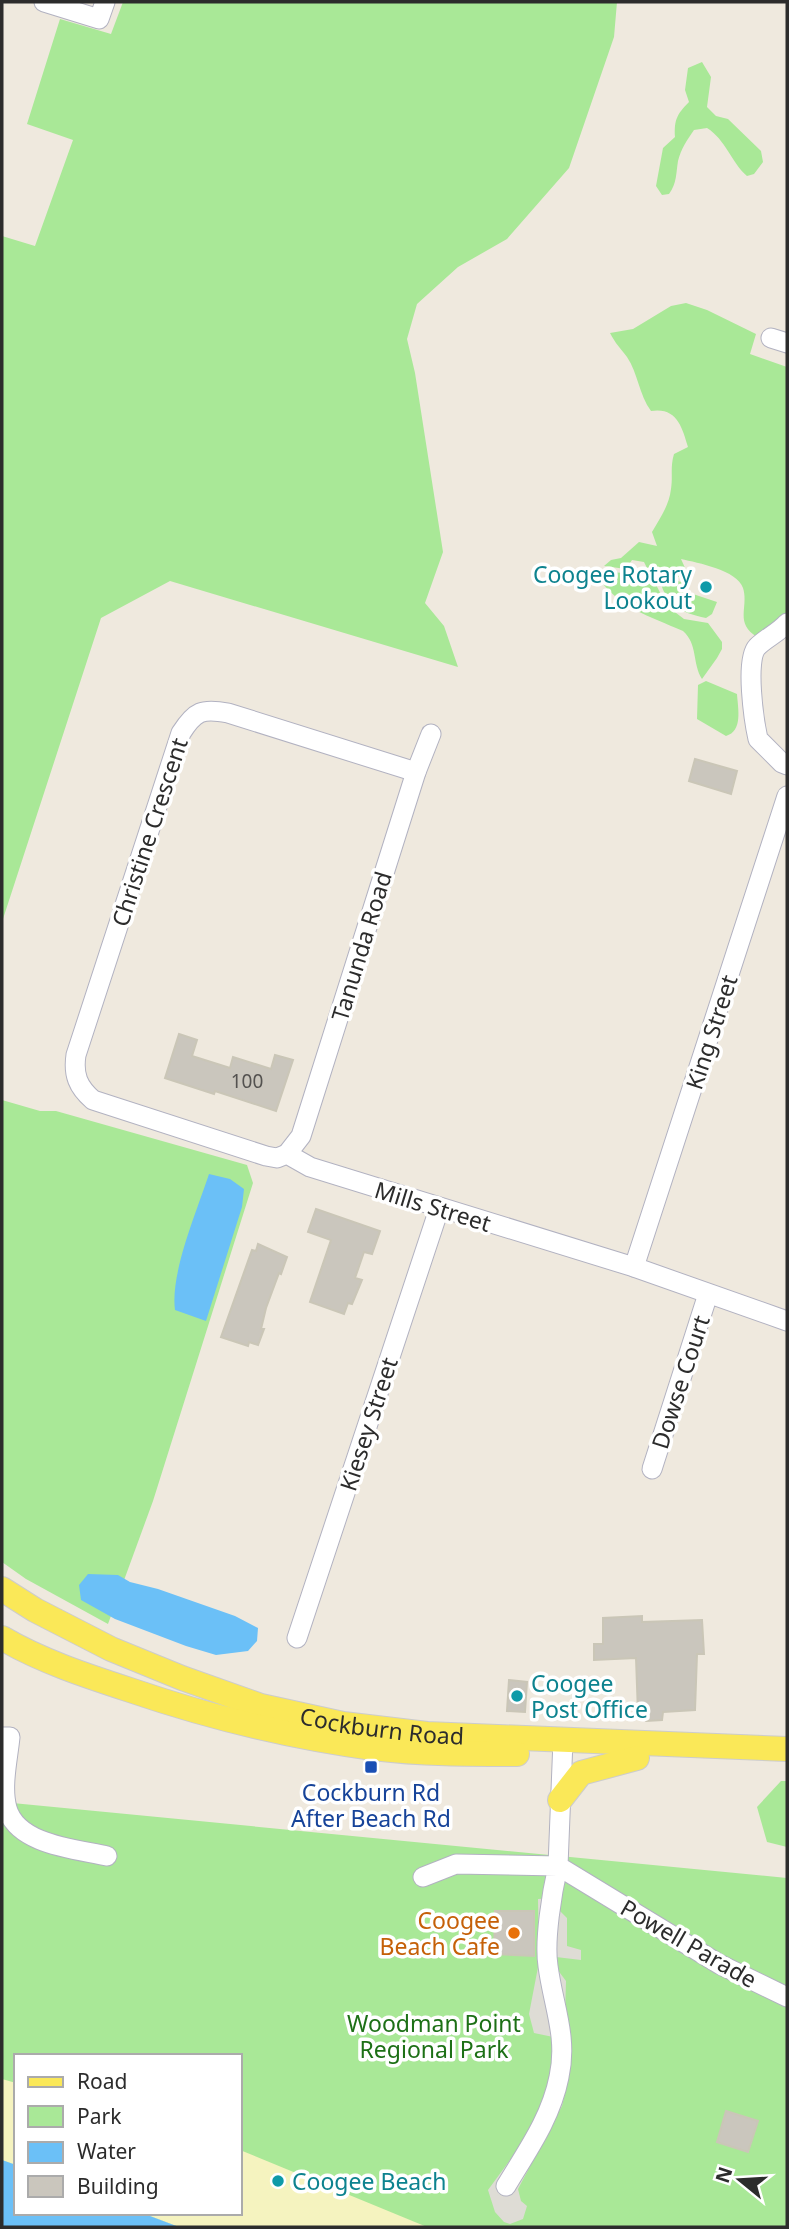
<svg xmlns="http://www.w3.org/2000/svg" width="789" height="2229" font-family="'Noto Sans',sans-serif">
  <rect width="100%" height="100%" fill="#efe9de"/>
  <g fill="#a9e897">
    <polygon points="123,2 617,2 614,37 569,168 507,239 458,267 417,304 407,339 415,373 443,552 425,603 444,626 458,667 170,581 101,618 2,922 2,236 35,246 73,140 27,124 60,19 111,34"/>
    <path d="M702,62L711,77L707,107L716,116L728,119L761,151L763,162L754,174L747,176C731,162 726,140 707,128L694,130C687,140 681,149 678,161C676,173 677,183 669,194L662,195L656,186L663,148L675,137C674,120 677,114 689,102L685,90L688,68Z"/>
    <path d="M686,303L707,310L756,334L750,354L787,367V614L757,637C734,623 749,607 743,588C737,570 698,563 681,559L686,570L683,576L679,577L648,570L644,562L632,560L626,569L604,566L611,560L621,558L639,542L657,546L652,532C660,518 669,506 671,489C673,476 670,467 674,454L688,447C682,427 677,407 651,411C639,395 638,373 627,357C621,349 615,343 610,333L633,329L671,306Z"/>
    <path d="M607,572L626,573L632,581L638,582L647,575H651L667,606L684,619L708,623L722,642V649L717,658L702,679C692,663 698,644 683,631C649,616 619,608 597,576Z"/>
    <path d="M659,576L685,583L684,591L717,602L712,614L706,618C680,613 664,603 659,576Z"/>
    <path d="M706,681L737,694C738,709 743,731 726,736L697,719L698,685Z"/>
    <polygon points="2,1100 40,1111 56,1111 247,1165 253,1183 153,1501 108,1624 26,1579 2,1562"/>
    <polygon points="781,1781 787,1781 787,1847 767,1842 757,1807"/>
    <polygon points="2,1802 787,1878 787,2227 179,2227 142,2213 240,2213 240,2056 16,2056 16,2165 2,2160"/>
  </g>
  <g fill="#f5f3bf">
    <polygon points="2,2079 16,2083 16,2165 2,2160"/>
    <polygon points="240,2149 240,2150 427,2227 179,2227 142,2213 240,2213"/>
  </g>
  <polygon fill="#dedcd5" points="555,1898 555,1906 567,1918 567,1946 581,1950 581,1960 556,1957 554,1965 566,1981 565,2016 570,2072 562,2106 518,2189 521,2201 527,2206 523,2219 510,2224 504,2222 495,2212 488,2190 540,2119 558,2038 534,2033 529,2014 539,1962 538,1899"/>
  <g fill="#6bc0f7">
    <path d="M209,1174L230,1179L244,1189L242,1207L206,1321L175,1310C170,1273 197,1211 209,1174Z"/>
    <polygon points="88,1574 118,1575 130,1582 158,1589 235,1616 258,1628 257,1641 248,1651 216,1655 186,1646 115,1619 81,1600 79,1585"/>
    <polygon points="2,2160 16,2165 16,2213 142,2213 179,2227 2,2227"/>
  </g>
  <g fill="#cac6bd" stroke="#cac6b7" stroke-width="2">
    <polygon points="695,759 737,771 731,794 689,781"/>
    <polygon points="179,1034 197,1040 192,1056 230,1068 233,1057 271,1069 275,1055 293,1060 276,1111 215,1091 214,1094 165,1078"/>
    <polygon points="316,1209 380,1231 372,1254 364,1252 355,1278 362,1280 352,1304 348,1303 344,1314 310,1302 331,1240 308,1232"/>
    <polygon points="258,1244 287,1257 281,1274 279,1273 266,1308 261,1329 264,1329 258,1345 249,1342 248,1346 221,1337 252,1250 256,1251"/>
    <polygon points="642,1616 642,1622 702,1620 704,1654 697,1654 695,1710 663,1712 662,1720 646,1721 638,1713 636,1658 594,1660 594,1644 603,1644 603,1618"/>
    <polygon points="509,1680 527,1682 525,1712 507,1711"/>
    <polygon points="495,1911 534,1911 534,1956 494,1954"/>
    <polygon points="726,2111 758,2121 748,2152 717,2142"/>
  </g>
  <g fill="none" stroke-linecap="round" stroke-linejoin="round">
    <defs>
      <g id="minor">
        <polyline points="44,2 99,19 105,2"/>
        <polyline points="771,338 787,343"/>
        <path d="M787,623C778,633 766,638 757,647C745,660 754,721 758,739L782,763L787,765"/>
        <path d="M416,772L228,713C202,708 195,711 181,733L76,1055C73,1075 78,1087 93,1100L266,1156L277,1158L287,1154L310,1167L634,1267L787,1321"/>
        <polyline points="287,1154 301,1136 416,772 431,734"/>
        <polyline points="634,1267 787,796"/>
        <polyline points="652,1469 708,1294"/>
        <polyline points="297,1638 439,1209"/>
        <path d="M2,1737H10C8,1758 1,1787 7,1808C17,1845 76,1849 107,1856"/>
        <polyline points="563,1740 558,1866 719,1964 787,1997"/>
        <path d="M423,1877L456,1864L558,1866C552,1892 544,1940 548,1966C553,2005 568,2037 559,2077C551,2118 527,2151 506,2186"/>
      </g>
      <g id="major">
        <path id="s1" d="M2,1589L35,1610L111,1649L182,1678L261,1706L343,1724L427,1734L787,1749"/>
        <path d="M2,1638C41,1661 87,1676 130,1690C209,1717 290,1737 373,1748C421,1754 470,1754 517,1754"/>
        <polyline points="560,1800 581,1773 637,1758"/>
      </g>
    </defs>
    <use href="#minor" stroke="#b2b2c1" stroke-width="21"/>
    <use href="#major" stroke="#ccc" stroke-width="26"/>
    <use href="#minor" stroke="#fff" stroke-width="19"/>
    <use href="#major" stroke="#fae858" stroke-width="24"/>
  </g>
  <g fill="#0f9aa8" stroke="#fff" stroke-width="2.5">
    <circle cx="706" cy="587" r="7"/>
    <circle cx="517" cy="1696" r="7"/>
    <circle cx="278" cy="2181" r="7"/>
  </g>
  <rect fill="#1a4fb4" stroke="#fff" stroke-width="2.5" x="364" y="1760" width="14" height="14" rx="3.5"/>
  <circle fill="#e8710a" stroke="#fff" stroke-width="2.5" cx="514" cy="1933" r="7"/>
  <g text-anchor="middle" dominant-baseline="central" stroke-width="7" stroke-linejoin="round" paint-order="stroke">
    <g font-size="19" fill="#545250">
      <text x="247" y="1081">100</text>
    </g>
    <g font-size="23" fill="#0d838f" stroke="#fff" text-anchor="start">
      <text x="692" y="574" text-anchor="end">Coogee Rotary<tspan x="692" dy="26">Lookout</tspan></text>
      <text x="531" y="1683">Coogee<tspan x="531" dy="26">Post Office</tspan></text>
      <text x="292" y="2181">Coogee Beach</text>
    </g>
    <g font-size="23" fill="#2c2c2c" stroke="#fff">
      <text transform="translate(149 832) rotate(-72)">Christine Crescent</text>
      <text transform="translate(361 946) rotate(-73)">Tanunda Road</text>
      <text transform="translate(711 1032) rotate(-72)">King Street</text>
      <text transform="translate(433 1206) rotate(17)">Mills Street</text>
      <text transform="translate(680 1382) rotate(-72)">Dowse Court</text>
      <text transform="translate(368 1424) rotate(-72)">Kiesey Street</text>
      <text stroke="none"><textPath href="#s1" startOffset="408">Cockburn Road</textPath></text>
      <text transform="translate(689 1943) rotate(30)">Powell Parade</text>
    </g>
    <g font-size="23" fill="#164399" stroke="#fff">
      <text x="371" y="1792">Cockburn Rd<tspan x="371" dy="26">After Beach Rd</tspan></text>
    </g>
    <g font-size="23" fill="#c56008" stroke="#fff" text-anchor="end">
      <text x="500" y="1920">Coogee<tspan x="500" dy="26">Beach Cafe</tspan></text>
    </g>
    <g font-size="23" fill="#1d7016" stroke="#fff">
      <text x="434" y="2023">Woodman Point<tspan x="434" dy="26">Regional Park</tspan></text>
    </g>
  </g>
  <rect width="789" height="2229" fill="none" stroke="#2c2c2c" stroke-width="7"/>
  <rect x="14" y="2054" width="228" height="161" fill="#ffffff" stroke="#ababab" stroke-width="2"/>
  <rect x="28" y="2077" width="35" height="10" fill="#fae858" stroke="#ababab" stroke-width="2"/>
  <text x="77" y="2089" font-size="21" fill="#2c2c2c">Road</text>
  <rect x="28" y="2106" width="35" height="21" fill="#a9e897" stroke="#ababab" stroke-width="2"/>
  <text x="77" y="2124" font-size="21" fill="#2c2c2c">Park</text>
  <rect x="28" y="2142" width="35" height="21" fill="#6bc0f7" stroke="#ababab" stroke-width="2"/>
  <text x="77" y="2159" font-size="21" fill="#2c2c2c">Water</text>
  <rect x="28" y="2176" width="35" height="21" fill="#cac6bd" stroke="#ababab" stroke-width="2"/>
  <text x="77" y="2194" font-size="21" fill="#2c2c2c">Building</text>
  <g transform="translate(740 2180) rotate(288)" stroke="#ffffff" stroke-width="5" paint-order="stroke">
  <path d="M0-5L12 26L0 18L-12 26Z" fill="#2c2c2c"/>
  <text y="-10" font-size="19" font-weight="bold" text-anchor="middle" fill="#2c2c2c">N</text>
  </g>
</svg>
